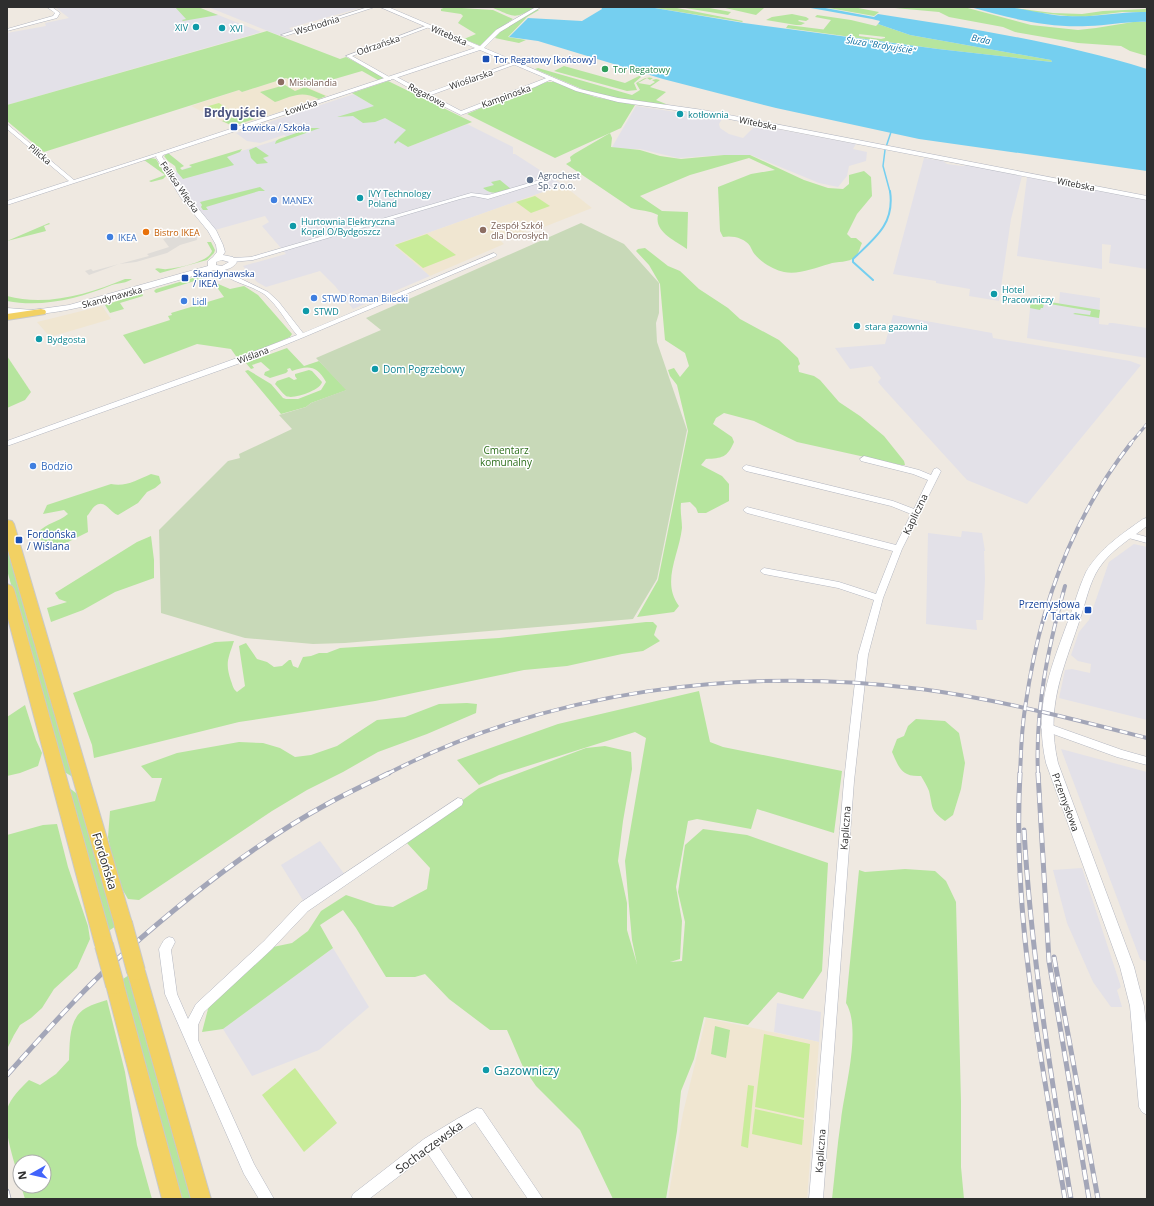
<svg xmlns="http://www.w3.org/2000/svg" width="1154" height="1206" font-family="'Open Sans',sans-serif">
  <rect width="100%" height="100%" fill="#efe9e1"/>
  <g fill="#e3e1e8">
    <polygon points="55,7 198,7 261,32 7,105 7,33 46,26 45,23 69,18"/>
    <polygon points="208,7 364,7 289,28 293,31 278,35"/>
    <polygon points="354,94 374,106 409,130 408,147 467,124 513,147 513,154 515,154 563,185 394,245 430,276 353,309 335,286 320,271 266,287 257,282 243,266 286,254 262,226 269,222 265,216 215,230 204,220 170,173 287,137 284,135 260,143 247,141 236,133"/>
    <polygon points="636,106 722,119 719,124 720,128 729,134 743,138 756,125 856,144 853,149 867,152 866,161 849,166 847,176 838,187 819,183 751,155 722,155 678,158 640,149 617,149 612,147"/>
    <polygon points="924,158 943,161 947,164 962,166 967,165 1022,176 1011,219 999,301 969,296 970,289 936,283 936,281 893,274"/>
    <polygon points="1027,177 1045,180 1049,182 1059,183 1147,200 1147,269 1109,263 1111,245 1102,244 1102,269 1017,256"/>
    <polygon points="1060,292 1100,298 1099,324 1108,325 1109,323 1113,323 1147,328 1147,358 1027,338 1031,299 1059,303"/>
    <polygon points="893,315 992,333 993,338 1130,361 1141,365 1027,504 967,480 883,388 878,382 881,378 872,366 850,369 835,348 885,344"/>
    <polygon points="962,531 982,533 985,551 984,551 985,579 983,620 976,620 977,630 926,624 928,533 961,537"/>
    <polygon points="1134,544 1147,547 1147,720 1059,698 1065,670 1072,669 1090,673 1091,664 1078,661 1071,655 1079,632 1089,620 1109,562"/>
    <polygon points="1061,749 1147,772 1147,962 1140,959"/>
    <polygon points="320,841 345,875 304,902 281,865"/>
    <polygon points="1082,868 1121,987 1117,990 1122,1007 1111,1007 1093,982 1067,923 1053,870"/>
    <polygon points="333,948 369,1007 319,1050 252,1076 223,1029"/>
    <polygon points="777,1003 821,1012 819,1042 774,1032"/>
  </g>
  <g fill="#f0e6d1">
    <polygon points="286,78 328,96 233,127 191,106 239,90 242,92"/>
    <polygon points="563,185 592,208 544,227 541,225 501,241 504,244 430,276 394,245"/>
    <polygon points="102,306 111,319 50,337 37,322"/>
    <polygon points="706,1018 819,1042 807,1199 668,1199 683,1113"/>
  </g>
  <g fill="#b6e59e">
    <polygon points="175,7 198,7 218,15 183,21 182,20 186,19"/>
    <polygon points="446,7 493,10 513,19 496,31 481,46 464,39 476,34 458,23 463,16 461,14 441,11 441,9"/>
    <path d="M491,7H536C513,20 515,17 491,7Z"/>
    <polygon points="649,7 672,7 743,21 742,22"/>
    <polygon points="679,7 704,7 731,12 728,15"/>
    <polygon points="721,7 764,8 756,15"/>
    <polygon points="823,7 853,7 879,12 874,16"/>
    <polygon points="884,7 964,7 1031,25 1078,30 1096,28 1133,22 1147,22 1147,56 1130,51 1121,46 1078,43 1015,32 1003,27 949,17 939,12"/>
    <polygon points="1007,7 1053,13 1082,14 1103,11 1146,9 1144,7 1147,7 1147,12 1122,12 1082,17 1068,16 1033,12"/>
    <polygon points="537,9 539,10 527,17 508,37 526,40 519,43 495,38 500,31"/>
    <polygon points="792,14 806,17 809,19 806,21 799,20 798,21 805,23 801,25 796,25 766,20 772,17"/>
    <polygon points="817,15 851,20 876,26 878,24 910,35 1051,60 1052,62 938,49 786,28 788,25 859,34 859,36 881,39 885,38 885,37 823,30 831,20 815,17"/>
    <polygon points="267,31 340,59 346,57 385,78 378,80 362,71 307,87 286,78 242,92 239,90 44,152 7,121 7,105"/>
    <polygon points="564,66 625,83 641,75 641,77 634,83 637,90 627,91 554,71"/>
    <path d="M538,68L632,95L640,90L636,83C642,80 646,76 653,78L650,80L647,78L638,83L650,85L655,82L652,80L656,79L660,80L650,87L666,92L656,100L666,104L664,105L618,100L589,92L535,69Z"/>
    <polygon points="388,81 472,122 408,147 398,141 395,144 394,142 406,130 385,118 375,122 363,123 353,116 337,117 374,106 352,93"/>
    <polygon points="547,82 554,82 595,97 635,105 621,128 555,158 467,114 500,100 502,102 507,100 505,98"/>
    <path d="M285,85L295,91L305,87L326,96L319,99C301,90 293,96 275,102L260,92Z"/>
    <polygon points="246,113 254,119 233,126 222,121"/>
    <polygon points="311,128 320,128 275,144 276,141 279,139"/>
    <path d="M610,133L612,138L611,147L640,150L660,156L681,159L724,155H750L804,180L828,188L843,189L849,184V175L864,171L871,177L872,196L857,214L847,234L851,238H856L862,243C860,247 859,254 855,257C849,263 837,261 829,264C815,268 798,275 784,272C773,270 759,261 753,252C752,250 751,248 750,246C745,238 732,235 723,237L720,231L718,187L751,174L775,170L749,158L690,175L640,196L662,211L688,212L687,249C675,240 654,232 658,215C649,210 640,211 631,208L566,164L571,161L570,157L574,154Z"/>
    <polygon points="256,147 269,156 263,158 268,163 257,164 251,158 249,150"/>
    <polygon points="242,149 240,152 227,157 234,165 183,179 177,172 175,166 168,161 164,156 168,153 184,166 180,168 182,170 192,167 189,165"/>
    <polygon points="151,158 156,159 166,176 163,179 151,182 149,181 165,175 144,160"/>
    <path d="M500,180L511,189C500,192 493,196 483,188L494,185L491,182Z"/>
    <polygon points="260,187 265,191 259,191 206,207 208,210 203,210 201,207 202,205 200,202"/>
    <polygon points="49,223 50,224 44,226 46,231 7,241"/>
    <path d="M207,242H211L215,250L214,253L207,260L160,273L155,269C159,267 162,270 167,269C178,268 209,262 212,251Z"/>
    <path d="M645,248L668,266L680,271L699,289L728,308L740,319L779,340L798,358L800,364L798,366L799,372L814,376L820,380L839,402L860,416L884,436L904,461L905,465H901L797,442L754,421L724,413L716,418L713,424L732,437L734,442C727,458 722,458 706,459L701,465L722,476L729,484V501L706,513H698L696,508L690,502L681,503C680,512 682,520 682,528C679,555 661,582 679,606L674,612L637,617L658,580L688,431L677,385L670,376L668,370L674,368L680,377L689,366L685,353L665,340L660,284L649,265L636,251L638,249Z"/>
    <polygon points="213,272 217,274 156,293 154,291 156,289"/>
    <path d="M125,279H132C127,283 119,283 112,285C80,298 43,308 7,301V296C46,307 89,294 125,279Z"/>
    <polygon points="216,283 230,289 244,286 258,295 292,334 290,337 238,359 231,349 197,344 144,364 123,335 170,320 168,316 172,315 171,313 224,297 216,286 218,284"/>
    <polygon points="142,293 143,296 120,303 124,309 110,313 105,305"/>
    <polygon points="1031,299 1100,310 1099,318 1073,314 1075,313 1090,315 1091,311 1044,303 1043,308 1041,308 1040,310 1030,308"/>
    <path d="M287,348L304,366L319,361L347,390L311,403L306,407L281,414L245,371L248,370L271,384L283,398L286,399H298L321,390L326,382C317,366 309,365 292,371L290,368L287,369L288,371L286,373L270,378L264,375L265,372L270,370L261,362L252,365L254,368L251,369L246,363Z"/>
    <polygon points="7,356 31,392 25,400 7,408"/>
    <path d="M309,370L312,371L322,382C321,390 293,400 286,396C282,393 279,388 275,384L277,381L289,377L294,380L297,379L295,376V374Z"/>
    <path d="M151,474L159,476L161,483L155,488L147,492L138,503L118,515C110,513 105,498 95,506C92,508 90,513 87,516L88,532L66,543H42L37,533C48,522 57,523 68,514L64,510L43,514L47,505L111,484C126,487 137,480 151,474Z"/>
    <polygon points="151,536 154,560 154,578 115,592 83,610 51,622 47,608 67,602 59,599 55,593 137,542"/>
    <polygon points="7,537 76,779 63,771 7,570"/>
    <path d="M646,622H653L657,626L654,635L660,641L643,651L622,654L567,666L524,670L375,701L239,722L94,758L92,745L73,693L215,642L234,641C228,659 225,663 231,681C233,686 233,689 237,692L245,686L239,646L246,643L257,659L267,662L274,667L282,666L289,660H291L293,666L298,668L303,657L311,656L319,653H327L340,648L499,638Z"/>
    <polygon points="699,691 710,742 723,747 842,771 834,833 757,809 751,829 697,819 688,821 676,887 682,921 680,959 670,962 682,961 685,922 678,892 685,845 703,829 747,835 828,863 822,971 803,999 778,992 748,1025 704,1017 694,1059 681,1091 677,1131 666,1199 613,1199 580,1130 536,1086 523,1067 507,1030 490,1030 449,999 425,974 415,977 386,977 356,928 343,910 320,925 333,948 223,1029 202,1032 208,1009 217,992 273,947 292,943 308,931 321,911 346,895 376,905 393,907 427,889 430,868 406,842 479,788 586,748 605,746 631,752 632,769 623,821 618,861 627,903 627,930 637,964 632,940 625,861 646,738 635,732 499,775 479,785 457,760 558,724"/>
    <polygon points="467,703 477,704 476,713 427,734 378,752 343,772 307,790 272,811 139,900 128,899 117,880 108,837 110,811 155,801 162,778 152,778 141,766 177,753 239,742 263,743 280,748 295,757 311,755 337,746 377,720 405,717 439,704"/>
    <polygon points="25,705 36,740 42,753 38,766 20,773 7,776 7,717"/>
    <path d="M916,719L945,721L959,733L965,763L961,789L953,815L945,821C930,810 933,808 929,791C927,786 924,781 921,776C902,777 899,768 892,752L897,739L904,736L908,726Z"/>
    <polygon points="68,787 80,796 116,926 107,932"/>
    <polygon points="57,824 68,867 88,926 90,939 77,968 54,989 42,1008 31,1018 20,1025 14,1035 7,1049 7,835 43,825"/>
    <path d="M905,869L935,871L946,881L956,902L961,1101V1167L964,1199H832C835,1173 837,1146 841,1120C844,1091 862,1029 846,1003L859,870L865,872Z"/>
    <polygon points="129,975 195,1199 180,1199 120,981"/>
    <path d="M107,1000L125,1072L137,1145L152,1199H25L21,1186H44V1162H20V1182C15,1164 2,1127 7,1109C11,1097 21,1088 29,1080L40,1085L56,1074L69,1060C70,1043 68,1018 86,1008C93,1004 101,1002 107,1000Z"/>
    <polygon points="715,1026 730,1030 726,1058 711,1054"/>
  </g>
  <polygon fill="#c8d9b8" points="581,223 624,244 659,283 659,313 656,323 657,342 687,430 657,579 633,619 345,643 313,644 245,638 161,613 159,530 228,461 240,458 239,454 292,429 279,415 306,407 311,403 346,390 316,358 381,330 366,318"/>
  <g fill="#c9ec9a">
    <polygon points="219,103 234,113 219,117 205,107"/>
    <polygon points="535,196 550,206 531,213 516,202"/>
    <polygon points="427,234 456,255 423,268 395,245"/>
    <polygon points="764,1034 810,1044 804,1118 755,1107"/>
    <polygon points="295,1068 337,1123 304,1152 262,1095"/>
    <polygon points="748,1085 754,1086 748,1148 741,1146"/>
    <polygon points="755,1109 804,1120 802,1145 752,1134"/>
  </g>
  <polygon fill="#dfdcd8" points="194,230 196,232 197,240 180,245 167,253 136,262 119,264 89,275 85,271 91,269 93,271 149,256 147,254 169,247 163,239"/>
  <g fill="#75cff0">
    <path d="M601,7H649L744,23L938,49L1052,62L1051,60L910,35L878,24L880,21L872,19L805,7H820L874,17L878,14C968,28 1060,42 1147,69V171L919,139L776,108L663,79L538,41L509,37L528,18L582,21L602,9Z"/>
    <path d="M970,7C982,7 995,6 1007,7C1027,9 1047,15 1067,16C1094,18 1120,11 1147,12V22C1127,21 1108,26 1088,26C1047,28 1009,18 970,7Z"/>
  </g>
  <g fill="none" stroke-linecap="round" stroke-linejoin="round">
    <polyline stroke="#75cff0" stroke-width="1.5" points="890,192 883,166 885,150 891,132"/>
    <path stroke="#75cff0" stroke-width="2" d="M873,280L853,262V259C875,238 895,224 890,191"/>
    <defs>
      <g id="minor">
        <polygon points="47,7 52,7 60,13 57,18 7,31 7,29 53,16 55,13"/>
        <polygon points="368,7 375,7 285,36 281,35"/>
        <polygon points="536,7 541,7 500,32 483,49 479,49 479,47 496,30"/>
        <polygon points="428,25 432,26 352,56 391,78 391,80 387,80 346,56"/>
        <polygon points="514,62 519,63 431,95 461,111 549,77 554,78 535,87 461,115 423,96 390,77 395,76 427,93"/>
        <polygon points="7,124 74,180 158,153 163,154 7,205 7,201 69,181 7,129"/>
        <polygon points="547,178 552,179 488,199 473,196 460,199 253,260 232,262 229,260 232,258 251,257 471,193 488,195"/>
        <path d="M494,253L497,255L496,256L304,337L243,362L7,446V441L237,358L297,335C286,322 278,305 264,294C249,284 230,283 218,269V267H222L231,274L268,292L278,301L303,333Z"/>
        <polygon points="864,456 919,470 931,475 934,469 937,468 941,471 902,549 883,598 868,655 854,781 823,1199 809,1199 844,781 858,655 874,600 838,588 764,574 760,571 764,568 839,582 876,594 893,551 747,513 743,510 747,507 896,545 911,514 891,506 746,471 742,468 746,465 893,501 914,509 928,480 913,474 861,461 860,459"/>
        <polygon points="1128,532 1147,537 1147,543 1125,537 1124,535 1125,533"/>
        <polygon points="1046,723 1122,750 1147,757 1147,765 1117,757 1042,730 1041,727 1042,724"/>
        <path d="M458,798L462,799L463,802L462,805L308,911L272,949L204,1012L198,1025V1040L254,1164L274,1199H259L244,1174L165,994L159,949C162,944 163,939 169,937L173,938L175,942L171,950L177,994L188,1019L196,1004L264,941L300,903Z"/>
        <polygon points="477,1108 482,1109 543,1199 528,1199 475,1122 438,1146 473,1199 458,1199 428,1154 369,1199 351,1199 353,1194 424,1139 457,1119"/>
      </g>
      <g id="tertiary">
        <path d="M380,7H388L580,89L618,98L703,110L1147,196V200L703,114L618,102L576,91L480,50L163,155L162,157L187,195L216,230L223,245L225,252L223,255L233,257L237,262C232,270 222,271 214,270C179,280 144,290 109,300C75,309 42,317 7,314V308L33,310L69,305L208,266V261L213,257L217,252L216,245L208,231L181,198L156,157L158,153L475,48ZM222,260L229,262L222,266L216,265V262Z"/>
        <path d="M1147,518V526C1130,539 1111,550 1099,568C1089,583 1086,602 1080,619C1063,671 1045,706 1058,763L1134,967L1144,1006L1147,1032V1115L1142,1112L1139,1107L1130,1006L1120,967L1046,763C1034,710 1049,673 1067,624C1074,607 1078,589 1086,572C1100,548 1122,534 1143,519Z"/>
      </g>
      <g id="primary">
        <polygon points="41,309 45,310 46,312 45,314 7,320 7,314"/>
        <polygon points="7,520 12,521 14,524 132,923 129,929 123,931 117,929 114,923 7,547"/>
        <polygon points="7,584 12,586 14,589 113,945 110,951 104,953 98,951 95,945 7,615"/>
        <polygon points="136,962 142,965 145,971 211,1199 191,1199 127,971 130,965"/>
        <polygon points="115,976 122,979 124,985 182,1199 162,1199 106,985 108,979"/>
      </g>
    </defs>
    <use href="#minor" stroke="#b4b7c1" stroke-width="1"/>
    <use href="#tertiary" stroke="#b4b7c1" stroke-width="1"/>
    <use href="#primary" stroke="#c9c9c9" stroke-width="2"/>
    <use href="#minor" fill="#fff" fill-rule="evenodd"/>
    <use href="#tertiary" fill="#fff" fill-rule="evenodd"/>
    <use href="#primary" fill="#f2d163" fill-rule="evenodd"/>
    <defs>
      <polyline id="rail-far2" points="1130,444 1147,424"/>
      <g id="rail-far1">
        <path d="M387,774C549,690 741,666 921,689C997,699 1073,719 1147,738"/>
        <path d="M1020,774C1021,757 1021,741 1023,725C1024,711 1027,697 1029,683C1044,595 1076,513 1131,443"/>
        <path d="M1038,774C1035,709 1048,648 1065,586"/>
      </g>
      <g id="rail">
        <path d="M1020,773C1012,915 1041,1059 1065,1199"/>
        <polyline points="1038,773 1049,961 1089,1199"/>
        <path d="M1024,830C1031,954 1051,1076 1071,1199"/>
        <polyline points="1054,957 1098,1199"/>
        <path d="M7,1075C45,1033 82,990 124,953C187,897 255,843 329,803C349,792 369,783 389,773"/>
        <polyline points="7,1191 9,1199"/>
      </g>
    </defs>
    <use href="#rail-far2" stroke="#a3a6b8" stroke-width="3"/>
    <use href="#rail-far1" stroke="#a3a6b8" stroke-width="4"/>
    <use href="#rail" stroke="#a3a6b8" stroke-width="5"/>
    <use href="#rail-far2" stroke="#fff" stroke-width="2" stroke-dasharray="5.5" stroke-linecap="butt"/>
    <use href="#rail-far1" stroke="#fff" stroke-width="2.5" stroke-dasharray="8" stroke-linecap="butt"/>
    <use href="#rail" stroke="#fff" stroke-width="3.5" stroke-dasharray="10" stroke-linecap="butt"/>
    <defs>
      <g id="primary-bridge">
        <polyline points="123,923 136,971"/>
        <polyline points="104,945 115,985"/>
      </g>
    </defs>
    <use href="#primary-bridge" stroke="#c9c9c9" stroke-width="20" stroke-linecap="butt"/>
    <use href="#primary-bridge" stroke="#f2d163" stroke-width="18"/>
  </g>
  <g fill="#0f9aa8" stroke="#fff" stroke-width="1.5">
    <circle cx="196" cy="27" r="4"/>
    <circle cx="222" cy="28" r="4"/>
    <circle cx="680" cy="114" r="4"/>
    <circle cx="360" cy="198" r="4"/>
    <circle cx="293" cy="226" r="4"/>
    <circle cx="994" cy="294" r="4"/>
    <circle cx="306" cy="311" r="4"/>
    <circle cx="857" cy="326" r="4"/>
    <circle cx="39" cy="339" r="4"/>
    <circle cx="375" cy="369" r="4"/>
    <circle cx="486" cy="1070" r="4"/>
  </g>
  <g fill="#1a4fb4" stroke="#fff" stroke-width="1.5">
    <rect x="482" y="55" width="8" height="8" rx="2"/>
    <rect x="230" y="123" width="8" height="8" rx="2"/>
    <rect x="181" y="274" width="8" height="8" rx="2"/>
    <rect x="15" y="536" width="8" height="8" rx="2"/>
    <rect x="1084" y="606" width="8" height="8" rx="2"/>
  </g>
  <circle fill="#2e9e5b" stroke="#fff" stroke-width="1.5" cx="605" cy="69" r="4"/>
  <g fill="#8d6e63" stroke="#fff" stroke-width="1.5">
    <circle cx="281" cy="82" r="4"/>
    <circle cx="483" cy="230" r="4"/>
  </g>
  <circle fill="#5c6f8a" stroke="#fff" stroke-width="1.5" cx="530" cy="180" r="4"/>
  <g fill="#3f7fe0" stroke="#fff" stroke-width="1.5">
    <circle cx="274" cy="200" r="4"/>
    <circle cx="110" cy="237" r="4"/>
    <circle cx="314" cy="298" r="4"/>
    <circle cx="184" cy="301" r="4"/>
    <circle cx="33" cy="466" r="4"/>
  </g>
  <circle fill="#e8710a" stroke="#fff" stroke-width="1.5" cx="146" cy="232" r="4"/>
  <g text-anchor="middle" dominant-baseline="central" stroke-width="3" stroke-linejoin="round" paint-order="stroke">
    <g font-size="9" fill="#2e2e2e" stroke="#fff">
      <text transform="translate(317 25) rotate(-17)">Wschodnia</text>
      <text transform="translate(449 35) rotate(23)">Witebska</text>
      <text transform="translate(378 45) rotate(-19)">Odrzańska</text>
      <text transform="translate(471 79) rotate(-19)">Wioślarska</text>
      <text transform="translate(427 95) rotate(28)">Regatowa</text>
      <text transform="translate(506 96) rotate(-20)">Kampinoska</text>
      <text transform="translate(301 107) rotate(-18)">Łowicka</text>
      <text transform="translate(758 123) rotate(11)">Witebska</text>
      <text transform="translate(40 154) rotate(40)">Pilicka</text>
      <text transform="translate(1076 184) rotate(11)">Witebska</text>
      <text transform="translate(180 187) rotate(55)">Feliksa Więcka</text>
      <text transform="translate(112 297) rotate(-15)">Skandynawska</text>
      <text transform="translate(253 355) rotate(-21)">Wiślana</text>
    </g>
    <g font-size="9" fill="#0d838f" stroke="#fff" text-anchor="start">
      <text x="188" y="27" text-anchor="end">XIV</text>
      <text x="230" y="28">XVI</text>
      <text x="688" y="114">kotłownia</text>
      <text x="368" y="193">IVY Technology<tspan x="368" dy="10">Poland</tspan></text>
      <text x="301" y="221">Hurtownia Elektryczna<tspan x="301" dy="10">Kopel O/Bydgoszcz</tspan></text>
      <text x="1002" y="289">Hotel<tspan x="1002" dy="10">Pracowniczy</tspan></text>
      <text x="314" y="311">STWD</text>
      <text x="865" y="326">stara gazownia</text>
      <text x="47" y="339">Bydgosta</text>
    </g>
    <g font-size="9" font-style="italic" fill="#0d6fa3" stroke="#fff">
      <text transform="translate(981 39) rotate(11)">Brda</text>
      <text transform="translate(881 45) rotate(9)">Śluza "Brdyujście"</text>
    </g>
    <g font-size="9" fill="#164399" stroke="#fff" text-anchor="start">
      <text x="494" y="59">Tor Regatowy [końcowy]</text>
      <text x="242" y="127">Łowicka / Szkoła</text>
      <text x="193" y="273">Skandynawska<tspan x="193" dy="10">/ IKEA</tspan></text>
    </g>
    <g font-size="9" fill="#27864d" stroke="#fff" text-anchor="start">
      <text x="613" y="69">Tor Regatowy</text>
    </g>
    <g font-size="9" fill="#785e54" stroke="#fff" text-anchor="start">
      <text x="289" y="82">Misiolandia</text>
      <text x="491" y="225">Zespół Szkół<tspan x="491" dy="10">dla Dorosłych</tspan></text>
    </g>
    <g font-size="9" fill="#4e5e75" stroke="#fff" text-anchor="start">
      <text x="538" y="175">Agrochest<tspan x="538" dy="10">Sp. z o.o.</tspan></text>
    </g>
    <g font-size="9" fill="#366cbe" stroke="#fff" text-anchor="start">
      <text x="282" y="200">MANEX</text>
      <text x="118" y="237">IKEA</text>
      <text x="322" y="298">STWD Roman Bilecki</text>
      <text x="192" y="301">Lidl</text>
    </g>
    <g font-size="9" fill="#c56008" stroke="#fff" text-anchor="start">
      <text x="154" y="232">Bistro IKEA</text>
    </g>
    <g font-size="10" fill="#0d838f" stroke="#fff" text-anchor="start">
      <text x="383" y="369">Dom Pogrzebowy</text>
    </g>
    <g font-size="10" fill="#2c6e1b" stroke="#fff">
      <text x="506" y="450">Cmentarz<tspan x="506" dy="12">komunalny</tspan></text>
    </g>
    <g font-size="10" fill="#366cbe" stroke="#fff" text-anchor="start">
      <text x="41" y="466">Bodzio</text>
    </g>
    <g font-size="10" fill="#2e2e2e" stroke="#fff">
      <text transform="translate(915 514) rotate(-64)">Kapliczna</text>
      <text transform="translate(1066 802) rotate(70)">Przemysłowa</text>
      <text transform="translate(845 828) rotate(-86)">Kapliczna</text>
      <text transform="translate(820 1151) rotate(-86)">Kapliczna</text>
    </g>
    <g font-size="10" fill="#164399" stroke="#fff" text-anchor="start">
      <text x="27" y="534">Fordońska<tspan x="27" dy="12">/ Wiślana</tspan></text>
      <text x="1080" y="604" text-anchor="end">Przemysłowa<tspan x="1080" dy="12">/ Tartak</tspan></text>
    </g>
    <g font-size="12" font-weight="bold" fill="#4d5680" stroke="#fff">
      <text x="235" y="112">Brdyujście</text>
    </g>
    <g font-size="12" fill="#2e2e2e" stroke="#fff">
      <text transform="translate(105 861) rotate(73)">Fordońska</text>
      <text transform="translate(429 1147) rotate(-36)">Sochaczewska</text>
    </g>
    <g font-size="12" fill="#0d838f" stroke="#fff" text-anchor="start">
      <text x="494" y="1070">Gazowniczy</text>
    </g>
  </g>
  <rect width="1154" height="1206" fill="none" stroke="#2e2e2e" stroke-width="16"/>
  <g transform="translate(32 1174) rotate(262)"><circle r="19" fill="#ffffff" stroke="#ababab"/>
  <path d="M0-3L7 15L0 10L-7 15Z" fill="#4264fb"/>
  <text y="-6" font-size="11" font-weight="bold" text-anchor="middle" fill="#2e2e2e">N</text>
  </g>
</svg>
